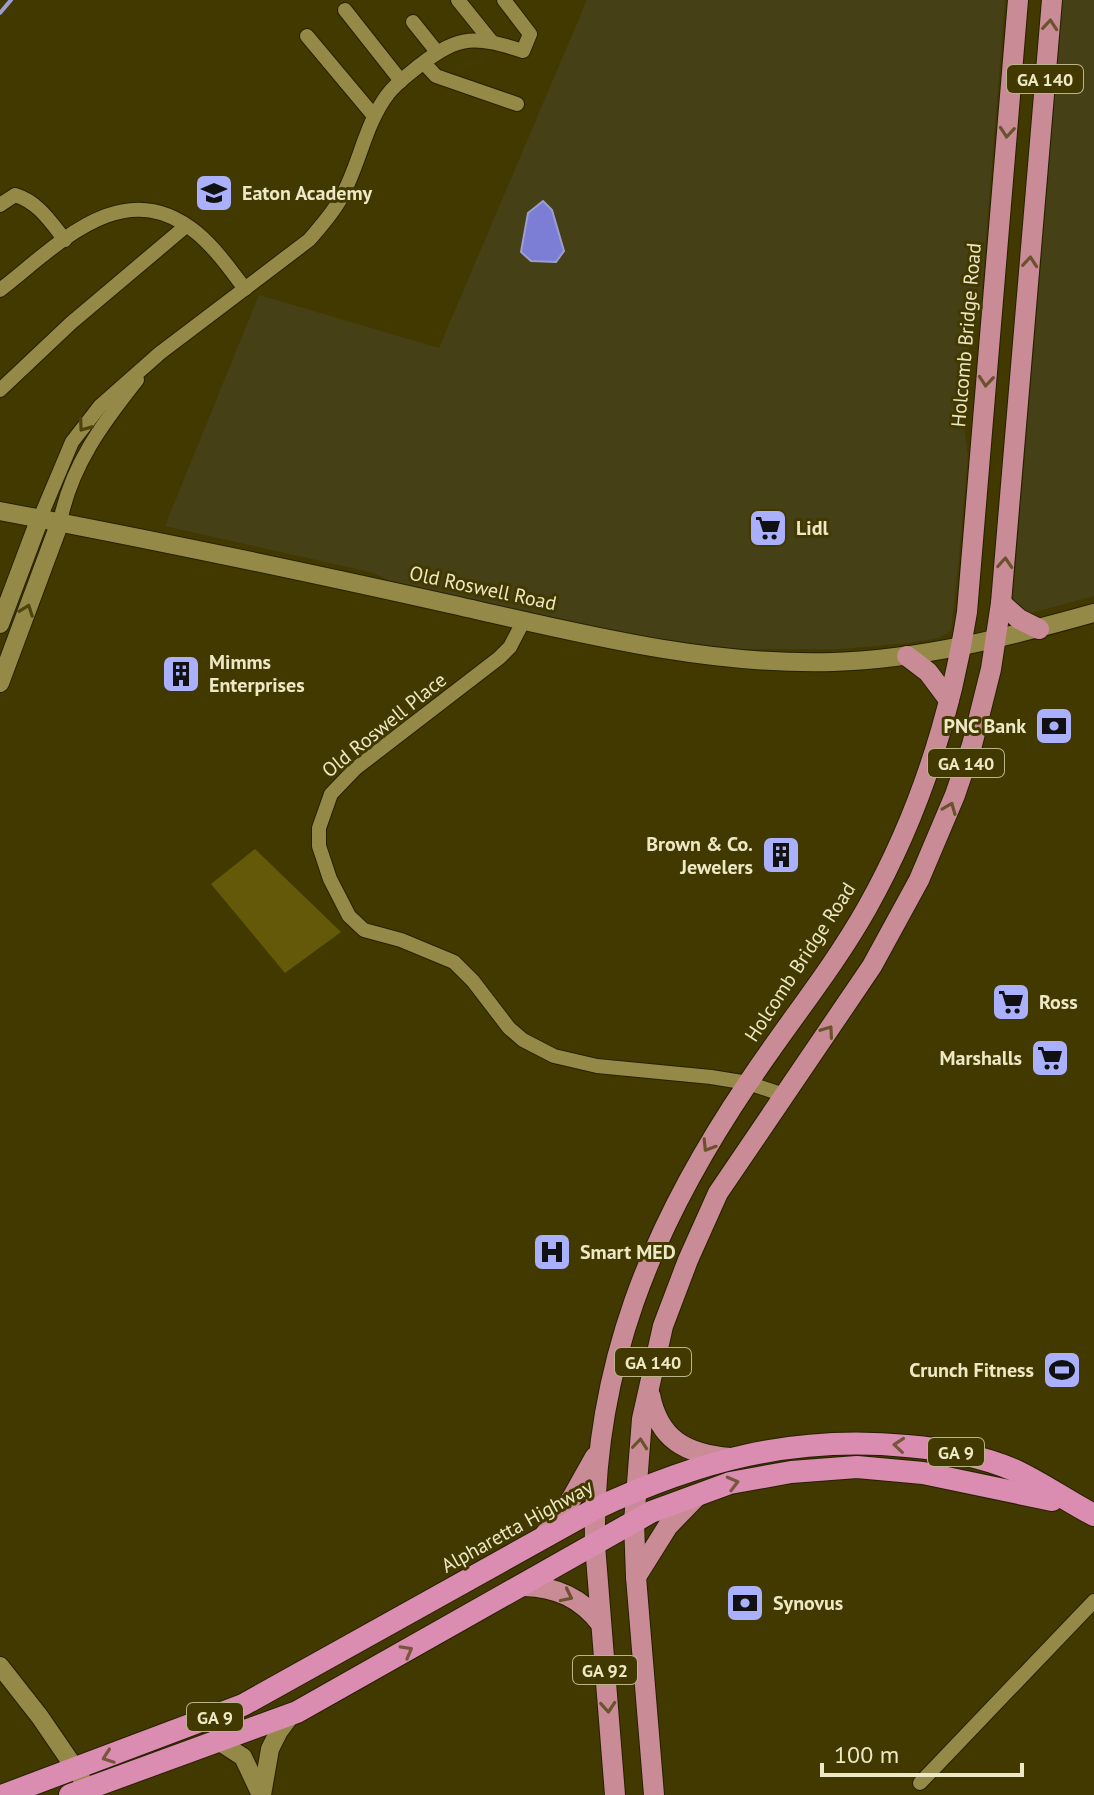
<svg xmlns="http://www.w3.org/2000/svg" width="1094" height="1795" font-family="'PT Sans',sans-serif">
  <rect width="100%" height="100%" fill="#423900"/>
  <g fill="#464017">
    <polygon points="587,0 1005,0 980,313 970,344 962,412 968,456 958,567 951,629 946,634 939,638 908,643 841,649 727,649 679,644 395,584 374,573 165,526 259,295 439,348"/>
    <polygon points="1063,0 1094,0 1094,596 1031,613 1024,612 1017,606 1013,598"/>
  </g>
  <polygon fill="#645908" points="255,849 341,932 285,973 211,884"/>
  <polygon fill="#7b7ed4" stroke="#9d9ed0" stroke-width="2" points="543,201 552,210 564,251 556,262 531,261 521,252 528,213"/>
  <g fill="none" stroke-linecap="round" stroke-linejoin="round">
    <polyline stroke="#9d9ed0" stroke-width="4" points="0,13 11,0"/>
    <defs>
      <g id="minor">
        <polyline points="458,0 491,41"/>
        <polyline points="345,10 401,81"/>
        <polyline points="413,22 437,52"/>
        <polyline points="307,36 374,116"/>
        <polyline points="424,63 436,76 517,104"/>
        <path d="M0,205L15,195C38,202 50,221 65,240"/>
        <path d="M0,290C58,245 123,172 197,233C215,248 230,269 245,289"/>
        <polyline points="0,390 71,323 186,226"/>
        <path d="M40,518L72,442L100,406L160,353L309,240C321,226 334,212 342,196C360,163 365,124 388,94C396,83 409,74 420,65C461,34 475,36 523,51L530,34L504,0"/>
        <path d="M60,522C71,466 102,424 137,380"/>
        <polyline points="524,620 510,647 499,658 356,768 331,794 319,828 319,846 330,879 349,916 364,930 401,940 454,962 473,981 509,1028 523,1040 554,1056 597,1066 711,1077 748,1083 784,1095"/>
        <polyline points="920,1783 1094,1601"/>
      </g>
      <g id="tertiary">
        <path d="M0,511C149,539 297,570 445,603C571,631 702,666 833,662C923,659 1008,637 1094,613"/>
        <polyline points="0,624 40,518"/>
        <polyline points="0,683 60,522"/>
        <polyline points="0,1666 40,1717 81,1777"/>
        <polyline points="220,1742 243,1757 261,1795"/>
        <polyline points="262,1795 270,1749 279,1731 291,1715"/>
      </g>
      <g id="primary">
        <polyline points="1001,603 1019,619 1039,629"/>
        <polyline points="907,656 928,672 949,700"/>
        <path d="M650,1395C659,1440 686,1454 730,1458"/>
        <polyline points="543,1537 572,1498 595,1457"/>
        <polyline points="636,1577 668,1526 698,1495"/>
        <path d="M524,1586C557,1587 581,1598 601,1624"/>
        <path d="M615,1795L595,1545C592,1369 651,1227 748,1083C787,1024 832,970 867,908C918,817 951,715 967,612L1018,0"/>
        <polyline points="654,1795 636,1577 634,1522 642,1419 663,1326 688,1260 718,1193 872,966 919,880 955,795 972,745 991,669 1001,603 1052,0"/>
      </g>
      <g id="trunk">
        <path d="M4,1795L243,1705L595,1509C697,1461 793,1435 907,1446C943,1449 981,1456 1014,1470C1042,1483 1067,1501 1094,1515"/>
        <polyline points="70,1795 297,1712 651,1512 730,1483 791,1472 857,1467 923,1473 1052,1500"/>
      </g>
    </defs>
    <use href="#minor" stroke="#262000" stroke-width="16"/>
    <use href="#tertiary" stroke="#262000" stroke-width="20"/>
    <use href="#primary" stroke="#262000" stroke-width="22"/>
    <use href="#trunk" stroke="#262000" stroke-width="24"/>
    <use href="#minor" stroke="#948946" stroke-width="14"/>
    <use href="#tertiary" stroke="#948946" stroke-width="18"/>
    <use href="#primary" stroke="#c98b96" stroke-width="20"/>
    <use href="#trunk" stroke="#da8cb1" stroke-width="22"/>
  </g>
  <defs><path id="oneway-chevron" d="M-2-3.5L2.5 0L-2 3.5" fill="none" stroke-width="1.6" stroke-linecap="round" stroke-linejoin="round" transform="scale(2)"/></defs>
  <g stroke="#6a522d">
    <use href="#oneway-chevron" transform="translate(1050 25) rotate(-85)"/>
    <use href="#oneway-chevron" transform="translate(1007 132) rotate(95)"/>
    <use href="#oneway-chevron" transform="translate(1030 262) rotate(-85)"/>
    <use href="#oneway-chevron" transform="translate(986 381) rotate(95)"/>
    <use href="#oneway-chevron" transform="translate(1005 563) rotate(-86)"/>
    <use href="#oneway-chevron" transform="translate(950 808) rotate(-68)"/>
    <use href="#oneway-chevron" transform="translate(828 1031) rotate(-55)"/>
    <use href="#oneway-chevron" transform="translate(708 1146) rotate(122)"/>
    <use href="#oneway-chevron" transform="translate(640 1444) rotate(-84)"/>
    <use href="#oneway-chevron" transform="translate(567 1596) rotate(26)"/>
    <use href="#oneway-chevron" transform="translate(608 1707) rotate(86)"/>
  </g>
  <g stroke="#4e450a">
    <use href="#oneway-chevron" transform="translate(84 426) rotate(126)"/>
    <use href="#oneway-chevron" transform="translate(27 610) rotate(-70)"/>
  </g>
  <g stroke="#77563e">
    <use href="#oneway-chevron" transform="translate(899 1445) rotate(-175)"/>
    <use href="#oneway-chevron" transform="translate(733 1483) rotate(-15)"/>
    <use href="#oneway-chevron" transform="translate(407 1651) rotate(-29)"/>
    <use href="#oneway-chevron" transform="translate(108 1757) rotate(160)"/>
  </g>
  <defs>
    <symbol id="school-square" viewBox="-11 -11 22 22"><rect x="-9" y="-9" width="18" height="18" rx="4" fill="#aab0fb" stroke="#423900"/><path d="M0-5L7-2L0 1L-7-2ZM-4 1L0 2.5L4 1V4Q0 6-4 4Z" fill="#111"/></symbol>
    <symbol id="supermarket-square" viewBox="-11 -11 22 22"><rect x="-9" y="-9" width="18" height="18" rx="4" fill="#aab0fb" stroke="#423900"/><path d="M-6-5.5h2.5l.6 2H6L4.5 2H-2.5L-4.4-4H-6ZM-1.5 3.2a1.3 1.3 0 1 0 .1 0ZM3 3.2a1.3 1.3 0 1 0 .1 0Z" fill="#111"/></symbol>
    <symbol id="building-square" viewBox="-11 -11 22 22"><rect x="-9" y="-9" width="18" height="18" rx="4" fill="#aab0fb" stroke="#423900"/><path d="M-4-6H4V6H1V3H-1V6H-4ZM-2.5-4.3h1.7v1.8h-1.7ZM.8-4.3h1.7v1.8H.8ZM-2.5-1h1.7V.8h-1.7ZM.8-1h1.7V.8H.8Z" fill="#111"/></symbol>
    <symbol id="bank-square" viewBox="-11 -11 22 22"><rect x="-9" y="-9" width="18" height="18" rx="4" fill="#aab0fb" stroke="#423900"/><path d="M-6-4H6V4H-6ZM0-2.3a2.3 2.3 0 1 0 0 4.6a2.3 2.3 0 1 0 0-4.6Z" fill="#111"/></symbol>
    <symbol id="hospital-square" viewBox="-11 -11 22 22"><rect x="-9" y="-9" width="18" height="18" rx="4" fill="#aab0fb" stroke="#423900"/><path d="M-5-5h3v3.5h4V-5h3V5h-3V1.5h-4V5h-3Z" fill="#111"/></symbol>
    <symbol id="stadium-square" viewBox="-11 -11 22 22"><rect x="-9" y="-9" width="18" height="18" rx="4" fill="#aab0fb" stroke="#423900"/><path d="M0-5a6.5 5 0 1 0 0 10a6.5 5 0 1 0 0-10ZM-3.5-1.8h7v3.6h-7Z" fill="#111"/></symbol>
  </defs>
  <g fill-rule="evenodd">
    <use href="#school-square" x="192" y="171" width="44" height="44"/>
    <use href="#supermarket-square" x="746" y="506" width="44" height="44"/>
    <use href="#building-square" x="159" y="652" width="44" height="44"/>
    <use href="#bank-square" x="1032" y="704" width="44" height="44"/>
    <use href="#building-square" x="759" y="833" width="44" height="44"/>
    <use href="#supermarket-square" x="989" y="980" width="44" height="44"/>
    <use href="#supermarket-square" x="1028" y="1036" width="44" height="44"/>
    <use href="#hospital-square" x="530" y="1230" width="44" height="44"/>
    <use href="#stadium-square" x="1040" y="1348" width="44" height="44"/>
    <use href="#bank-square" x="723" y="1581" width="44" height="44"/>
  </g>
  <g text-anchor="middle" dominant-baseline="central" stroke-width="6" stroke-linejoin="round" paint-order="stroke">
    <g fill="#423900" stroke="#bab48b" stroke-width="2">
      <rect x="1007" y="65" width="76" height="28" rx="6"/>
      <rect x="928" y="749" width="76" height="28" rx="6"/>
      <rect x="615" y="1348" width="76" height="28" rx="6"/>
      <rect x="928" y="1438" width="56" height="28" rx="6"/>
      <rect x="573" y="1656" width="64" height="28" rx="6"/>
      <rect x="187" y="1703" width="56" height="28" rx="6"/>
    </g>
    <g font-size="18" font-weight="bold" fill="#ede8c6">
      <text x="1045" y="79">GA 140</text>
      <text x="966" y="763">GA 140</text>
      <text x="653" y="1362">GA 140</text>
      <text x="956" y="1452">GA 9</text>
      <text x="605" y="1670">GA 92</text>
      <text x="215" y="1717">GA 9</text>
    </g>
    <g font-size="20" font-weight="bold" fill="#ede8c6" stroke="#423900" text-anchor="start">
      <text x="242" y="193">Eaton Academy</text>
      <text x="796" y="528">Lidl</text>
      <text x="209" y="662">Mimms<tspan x="209" dy="23">Enterprises</tspan></text>
      <text x="1026" y="726" text-anchor="end">PNC Bank</text>
      <text x="753" y="844" text-anchor="end">Brown &amp; Co.<tspan x="753" dy="23">Jewelers</tspan></text>
      <text x="1039" y="1002">Ross</text>
      <text x="1022" y="1058" text-anchor="end">Marshalls</text>
      <text x="580" y="1252">Smart MED</text>
      <text x="1034" y="1370" text-anchor="end">Crunch Fitness</text>
      <text x="773" y="1603">Synovus</text>
    </g>
    <g font-size="20" fill="#ede8c6" stroke="#423900">
      <text transform="translate(966 335) rotate(-85)">Holcomb Bridge Road</text>
      <text transform="translate(483 588) rotate(12)">Old Roswell Road</text>
      <text transform="translate(384 725) rotate(-39)">Old Roswell Place</text>
      <text transform="translate(800 962) rotate(-57)">Holcomb Bridge Road</text>
      <text transform="translate(517 1526) rotate(-29)">Alpharetta Highway</text>
    </g>
  </g>
  <path d="M822 1763v12h200v-12" fill="none" stroke="#ede8c6" stroke-width="4"/>
  <text x="834" y="1763" font-size="24" fill="#ede8c6" stroke="#423900" stroke-width="6" paint-order="stroke">100 m</text>
</svg>
